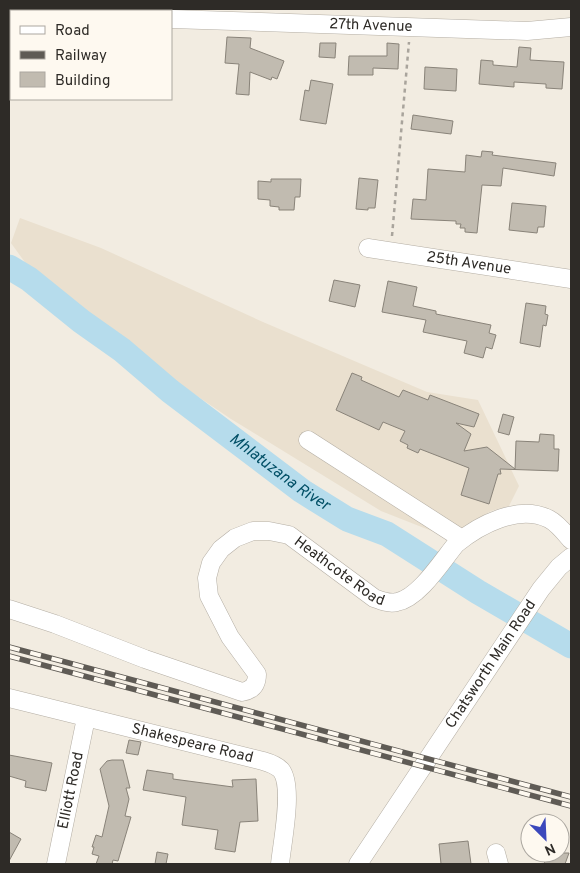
<svg xmlns="http://www.w3.org/2000/svg" width="580" height="873" font-family="Overpass,sans-serif">
  <rect width="100%" height="100%" fill="#f2ece1"/>
  <polygon fill="#eae0cf" points="20,218 101,248 263,322 427,392 478,400 519,486 509,506 491,511 447,537 381,511 231,419 113,339 37,279 11,243"/>
  <g fill="none" stroke-linecap="round" stroke-linejoin="round">
    <path stroke="#b6dcec" stroke-width="25" id="s1" d="M9,267L29,279L81,321L122,350L170,391L302,491L347,519L387,534L478,592L571,646"/>
  </g>
  <g fill="#c1bbb0" stroke="#898379">
    <polygon points="227,37 251,38 250,48 284,61 277,79 272,77 271,80 250,72 249,95 236,94 239,64 225,63"/>
    <polygon points="320,43 336,43 335,58 319,57"/>
    <polygon points="387,43 399,44 398,69 373,68 373,75 348,75 349,56 387,56"/>
    <polygon points="519,47 531,48 530,60 564,62 562,89 546,88 546,84 514,82 514,87 479,84 481,60 493,61 493,65 517,67"/>
    <polygon points="425,67 457,69 456,91 424,89"/>
    <polygon points="311,80 333,84 326,124 300,120 305,90 309,91"/>
    <polygon points="413,115 453,121 451,134 411,129"/>
    <polygon points="482,151 493,152 492,155 556,163 554,176 503,168 501,186 482,185 477,233 465,232 465,228 460,228 461,224 456,224 456,221 411,219 413,199 426,200 428,169 465,172 466,155 481,157"/>
    <polygon points="359,178 378,180 375,208 368,208 368,210 356,209"/>
    <polygon points="271,179 301,179 300,197 295,197 294,210 279,210 279,207 270,206 270,200 258,199 258,181 271,182"/>
    <polygon points="512,203 546,206 544,227 538,227 537,233 509,230"/>
    <polygon points="334,280 360,285 355,307 329,301"/>
    <polygon points="388,281 417,287 413,306 436,311 436,314 491,325 489,333 496,335 492,349 486,347 483,358 464,353 467,341 423,332 426,320 382,312"/>
    <polygon points="526,303 546,306 545,314 548,315 546,326 543,325 540,347 520,343"/>
    <polygon points="352,373 362,377 361,380 399,397 403,390 428,400 430,395 479,414 474,427 456,423 471,434 464,451 487,447 515,469 516,441 539,442 540,434 554,435 554,449 559,449 558,471 500,469 501,474 498,474 489,504 461,495 469,468 420,449 418,453 407,448 408,445 400,441 405,431 383,422 379,430 336,410"/>
    <polygon points="503,414 514,417 509,435 498,432"/>
    <polygon points="129,740 141,742 138,755 126,753"/>
    <polygon points="9,755 52,763 46,791 25,787 26,781 9,776"/>
    <polygon points="112,760 123,760 130,788 126,788 129,799 125,816 131,817 118,861 113,860 112,864 96,864 99,856 92,854 94,847 92,847 96,835 102,837 109,806 100,769 107,761"/>
    <polygon points="147,770 173,774 173,779 233,787 232,780 256,779 258,821 240,822 235,852 215,849 218,830 182,825 186,797 143,790"/>
    <polygon points="9,832 21,839 9,861"/>
    <polygon points="468,841 471,864 441,864 439,844"/>
    <polygon points="157,852 168,854 166,864 155,864"/>
    <polygon points="548,853 569,853 565,864 544,864"/>
  </g>
  <g fill="none" stroke-linecap="round" stroke-linejoin="round">
    <defs>
      <g id="minor">
        <path id="s2" d="M171,19L527,31L571,27"/>
        <polyline points="9,22 11,22"/>
        <path id="s3" d="M368,248L571,279"/>
        <polyline points="308,440 462,539"/>
        <path id="s4" d="M9,609L55,624L145,659L242,692C253,690 257,684 257,674L230,637L209,596L207,578L211,563L221,549L235,538L253,531H269L289,535L374,598C382,601 389,604 397,602C419,598 442,561 456,544C479,525 518,504 549,519C557,523 565,533 571,540"/>
        <path id="s5" d="M9,698L263,761C270,763 276,765 281,770C294,786 282,843 280,864"/>
        <polyline points="496,853 499,864"/>
        <path id="s6" d="M56,864L86,718"/>
        <path id="s7" d="M358,864L541,589L559,567L571,557"/>
      </g>
    </defs>
    <use href="#minor" stroke="#b4aea4" stroke-width="19"/>
    <polyline stroke="#a9a49c" stroke-width="2.5" stroke-dasharray="4 4" stroke-linecap="butt" points="392,236 409,42"/>
    <use href="#minor" stroke="#fff" stroke-width="18"/>
    <defs>
      <g id="rail">
        <polyline points="9,647 571,797"/>
        <polyline points="9,656 571,806"/>
      </g>
    </defs>
    <use href="#rail" stroke="#5f5b55" stroke-width="5.5"/>
    <use href="#rail" stroke="#fef9f0" stroke-width="4" stroke-dasharray="11" stroke-linecap="butt"/>
  </g>
  <g text-anchor="middle" dominant-baseline="central" stroke-width="4" stroke-linejoin="round" paint-order="stroke">
    <g font-size="15" fill="#2e2b27" stroke="#fef9f0">
      <text stroke="none"><textPath href="#s2" startOffset="200">27th Avenue</textPath></text>
      <text stroke="none"><textPath href="#s3" startOffset="102">25th Avenue</textPath></text>
      <text stroke="none"><textPath href="#s4" startOffset="552">Heathcote Road</textPath></text>
      <text stroke="none"><textPath href="#s7" startOffset="240">Chatsworth Main Road</textPath></text>
      <text stroke="none"><textPath href="#s5" startOffset="189">Shakespeare Road</textPath></text>
      <text stroke="none"><textPath href="#s6" startOffset="75">Elliott Road</textPath></text>
    </g>
    <g font-size="16" font-style="italic" fill="#004f66" stroke="#fef9f0">
      <text stroke="none"><textPath href="#s1" startOffset="340">Mhlatuzana River</textPath></text>
    </g>
  </g>
  <rect width="580" height="873" fill="none" stroke="#2e2b27" stroke-width="20"/>
  <rect x="10" y="10" width="162" height="90" fill="#fef9f0" stroke="#aba7a0"/>
  <rect x="20" y="26" width="25" height="8" fill="#ffffff" stroke="#aba7a0"/>
  <text x="55" y="35" font-size="15" fill="#2e2b27">Road</text>
  <rect x="20" y="51" width="25" height="8" fill="#5f5b55" stroke="#aba7a0"/>
  <text x="55" y="60" font-size="15" fill="#2e2b27">Railway</text>
  <rect x="20" y="72" width="25" height="15" fill="#c1bbb0" stroke="#aba7a0"/>
  <text x="55" y="85" font-size="15" fill="#2e2b27">Building</text>
  <g transform="translate(545 838) rotate(156)"><circle r="24" fill="#fef9f0" stroke="#aba7a0"/>
  <path d="M0-4L9 19L0 12L-9 19Z" fill="#3b48bc"/>
  <text y="-8" font-size="14" font-weight="bold" text-anchor="middle" fill="#2e2b27">N</text>
  </g>
</svg>
